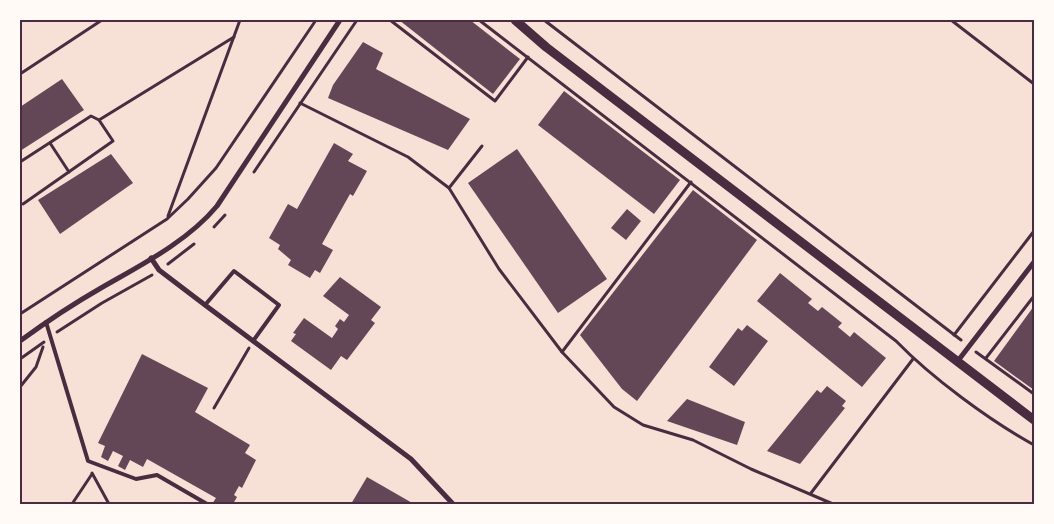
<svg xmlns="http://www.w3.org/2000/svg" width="1054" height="524" font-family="Inter,sans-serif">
  <rect width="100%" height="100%" fill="#f7e1d7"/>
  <g fill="#644757">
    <polygon points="399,20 470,20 520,59 493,94"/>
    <polygon points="363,42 383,53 376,69 470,119 448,150 328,98 333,85"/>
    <polygon points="62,79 84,110 20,151 20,107"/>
    <polygon points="564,91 680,180 654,214 538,125"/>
    <polygon points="334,143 353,154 348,161 367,171 353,196 350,194 322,244 333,250 320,273 315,270 310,278 288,265 291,260 278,249 280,245 269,238 288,204 297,209"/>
    <polygon points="517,149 607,279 558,313 468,183"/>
    <polygon points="111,154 133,183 60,234 38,200"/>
    <polygon points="693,190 757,240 637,401 622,389 580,335"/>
    <polygon points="627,209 641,221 626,240 611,228"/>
    <polygon points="780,273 812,299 808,303 818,311 822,307 842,323 838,327 850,337 854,332 886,358 862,387 757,301"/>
    <polygon points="340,277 381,307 371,320 375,323 347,360 341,356 331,370 291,341 296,334 293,333 304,318 332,338 338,329 335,326 340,319 344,322 349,315 323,296"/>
    <polygon points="1034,306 1034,390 994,361"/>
    <polygon points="747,325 768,341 734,386 709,367 738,328 742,331"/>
    <polygon points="142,354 208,388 195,412 250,445 245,453 256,460 242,488 239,486 234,495 237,497 233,504 212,504 216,498 147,459 143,467 130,460 125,470 118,466 123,456 113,451 108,461 101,457 105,446 98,443"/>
    <polygon points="827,386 846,401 842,406 845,408 800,464 767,451 817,390 821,393"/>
    <polygon points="687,399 745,422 737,445 667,421"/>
    <polygon points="367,477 414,504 351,504"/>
  </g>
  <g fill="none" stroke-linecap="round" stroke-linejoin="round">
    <g stroke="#4a2c40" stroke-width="3">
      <polyline points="390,20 495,101 528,57"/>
      <path d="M479,20L896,341C932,378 989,420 1034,445"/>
      <polyline points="544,20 961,340"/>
      <polyline points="951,20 1034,84"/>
      <polyline points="20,74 102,20"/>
      <polyline points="300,103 408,157 449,188 499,269 562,352 614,407 643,425 693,440 751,469 833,504"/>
      <polyline points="50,143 69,172"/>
      <polyline points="20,162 91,116 99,120 234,37"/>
      <polyline points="254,172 357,20"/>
      <polyline points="449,188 482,146"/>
      <polyline points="23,204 113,141 99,120"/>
      <polyline points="168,216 240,20"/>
      <polyline points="214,227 225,215"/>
      <polyline points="168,264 194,244"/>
      <polyline points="20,314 167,219 188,199 216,168 316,20"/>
      <polyline points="57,332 102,303 152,275"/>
      <polyline points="954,335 1034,231"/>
      <polyline points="562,352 691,182"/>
      <polyline points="976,352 1034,394"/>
      <polyline points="986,358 1034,296"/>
      <polyline points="20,359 44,342"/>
      <polyline points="20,387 36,367 43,347"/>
      <polyline points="214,408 249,348"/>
      <polyline points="92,473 109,504"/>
      <polyline points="811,493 913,359"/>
      <polyline points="72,504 92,474"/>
    </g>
    <g stroke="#4a2c40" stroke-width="4">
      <polyline points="205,305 234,271 279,305 253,341"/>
      <polyline points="46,322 88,461 136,479 157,475 207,504"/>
    </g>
    <g stroke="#4a2c40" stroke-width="5">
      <polyline points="151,258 159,270 205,305 411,459 453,504"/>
      <path d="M20,341C46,322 73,304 101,288C141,265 187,242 217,206L340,20"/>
      <polyline points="957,362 1034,262"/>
    </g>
    <polyline stroke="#4a2c40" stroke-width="9" points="515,20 546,47 1034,420"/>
  </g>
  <rect width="1054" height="524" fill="none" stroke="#fffaf5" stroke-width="42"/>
  <rect x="21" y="21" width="1012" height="482" fill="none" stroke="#4a2c40" stroke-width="2"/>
</svg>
